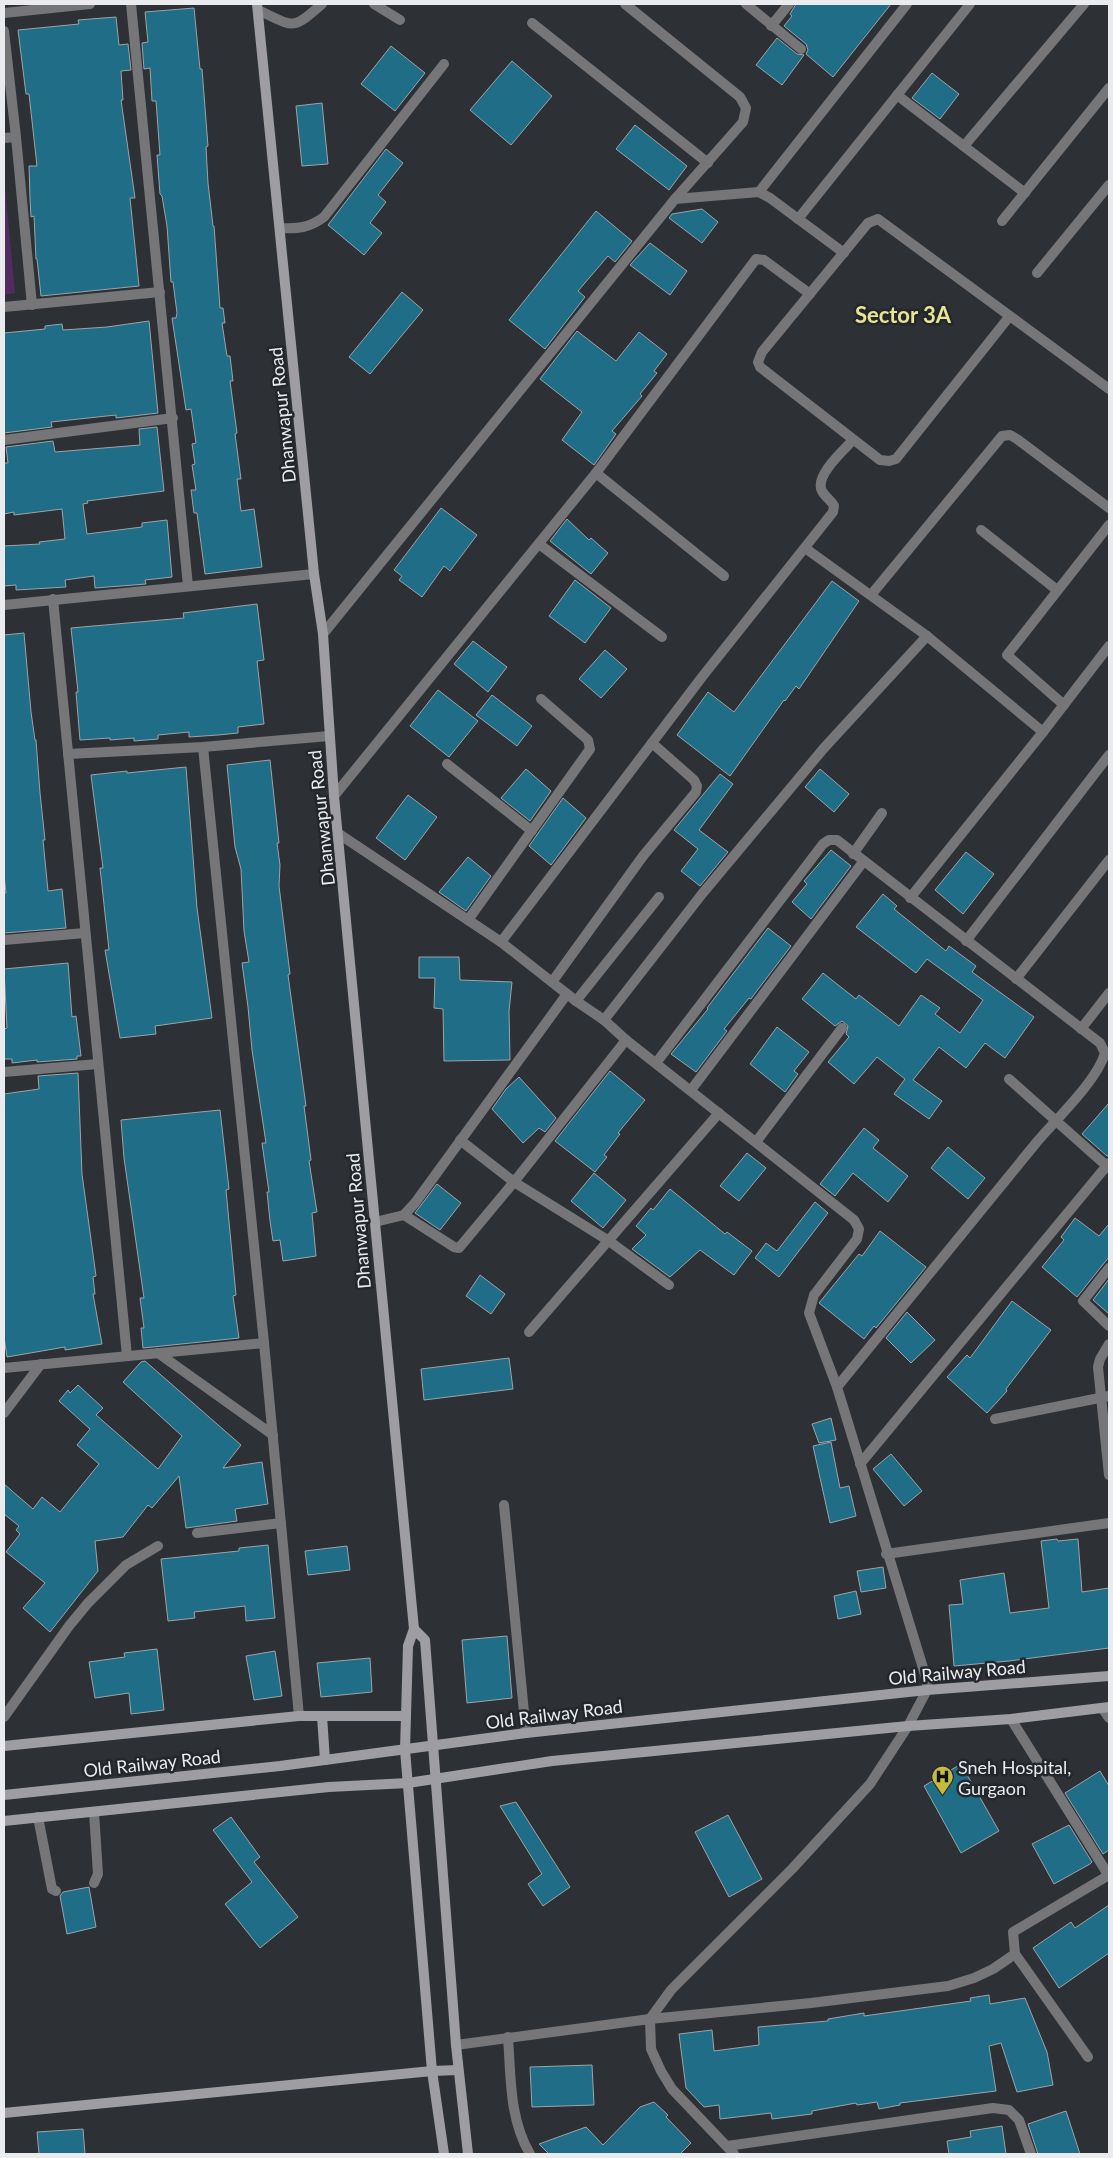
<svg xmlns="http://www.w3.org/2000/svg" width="1113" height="2158" font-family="Lato,sans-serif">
  <rect width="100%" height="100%" fill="#2d3035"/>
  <polygon fill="#522b63" points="4,176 15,293 4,295"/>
  <g fill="#206d87" stroke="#9ca4a7">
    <polygon points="796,4 891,4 833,77 806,54 808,50 806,44 784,26 792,16 790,14"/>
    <polygon points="194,8 200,69 202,69 208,146 206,147 208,183 213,226 214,226 220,308 223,308 225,323 222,323 227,356 230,356 233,381 230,381 237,433 235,434 241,479 237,479 241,511 254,509 262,567 205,574 197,513 194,513 191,490 196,490 192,465 195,464 192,444 196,443 191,409 186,410 172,318 176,318 177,313 173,282 171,282 167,226 162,196 160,194 157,155 160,155 156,101 152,101 150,68 144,69 142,43 148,42 145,12"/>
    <polygon points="116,17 119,45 128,44 131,70 121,71 123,100 121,100 135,198 130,198 139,286 41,296 37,259 36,259 34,216 31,217 30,198 29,166 37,166 29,94 26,94 18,30 79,24 78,20"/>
    <polygon points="777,38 797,54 804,55 782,85 756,65"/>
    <polygon points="391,46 425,73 395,111 361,84"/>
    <polygon points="512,61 552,96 511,145 470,110"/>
    <polygon points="932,73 959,94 940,119 912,98"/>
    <polygon points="322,103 328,164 302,166 296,106"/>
    <polygon points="635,125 687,166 669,190 616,149"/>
    <polygon points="386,149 403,163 378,195 386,202 370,223 382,233 364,255 328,225"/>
    <polygon points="702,209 718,222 702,243 669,218 672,214"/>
    <polygon points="596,211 632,241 615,262 608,256 578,291 585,297 545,349 509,320"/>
    <polygon points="650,243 687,271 670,295 630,265"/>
    <polygon points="402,292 423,310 370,374 349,357"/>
    <polygon points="149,321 158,413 116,418 116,415 51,422 52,427 4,433 4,333 45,329 45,326 62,324 63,330 107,327"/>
    <polygon points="577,331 616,361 639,332 667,354 654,371 657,373 640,394 642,396 612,431 616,434 594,465 562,440 582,412 540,379"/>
    <polygon points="157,427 164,491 87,501 88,503 83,504 87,534 142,527 142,523 167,520 172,577 145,580 146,584 95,588 94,576 65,580 66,587 16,590 16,585 4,586 4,546 40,544 39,542 65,539 62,509 14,515 14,512 4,514 4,463 8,463 6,447 53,441 55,452 140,445 139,429"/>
    <polygon points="441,508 477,535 450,571 444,566 422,597 399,580 402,576 394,570"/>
    <polygon points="567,519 589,540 591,538 608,553 591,574 550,541"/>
    <polygon points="575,580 611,608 585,643 549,616"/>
    <polygon points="832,581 859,601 799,689 796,686 785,701 784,700 730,776 677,735 708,692 734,712"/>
    <polygon points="257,604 264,660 257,661 264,724 238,727 238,733 218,735 189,737 189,732 158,735 158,739 134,741 134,738 110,740 110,738 80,740 76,692 78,692 71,628 184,618 183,613"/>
    <polygon points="24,633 31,712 35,740 36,740 40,793 45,840 43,840 48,891 62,889 66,928 4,933 4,893 6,893 4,875 4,635"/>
    <polygon points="473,641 507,667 488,692 454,664"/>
    <polygon points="605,650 627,669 601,698 579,679"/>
    <polygon points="438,690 478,721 449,757 410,726"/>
    <polygon points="492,695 532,726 517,746 476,715"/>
    <polygon points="270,760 279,843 277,843 280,865 279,886 290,974 288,975 306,1106 304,1106 311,1160 309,1161 317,1212 312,1213 316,1256 283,1261 280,1240 273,1241 270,1221 267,1192 269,1192 262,1143 266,1143 252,1050 248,1007 242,963 249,962 244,931 241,869 235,847 227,765"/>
    <polygon points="186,767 197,908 212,1018 155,1026 156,1034 120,1038 105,950 109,950 100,868 103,868 91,775 127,771 127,773"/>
    <polygon points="526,769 551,791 530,821 501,798"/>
    <polygon points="820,769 849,794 834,812 805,787"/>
    <polygon points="720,774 733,784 699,830 728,852 700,886 681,871 698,849 674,830"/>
    <polygon points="408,795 437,817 405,860 376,838"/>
    <polygon points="563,798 586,818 551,865 529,846"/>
    <polygon points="831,850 851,866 811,919 792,902 807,884 804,881"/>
    <polygon points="966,852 994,874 963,914 935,890"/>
    <polygon points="468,857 491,876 466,911 439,892"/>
    <polygon points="883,894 897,906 894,909 946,951 949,946 976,966 972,972 1034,1017 1005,1058 985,1043 966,1068 939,1047 913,1080 942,1101 929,1119 894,1094 905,1079 877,1057 854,1084 828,1062 849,1037 846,1034 848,1026 842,1021 835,1026 802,999 823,973 856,999 859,995 899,1026 921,995 940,1008 935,1014 960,1033 983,1000 927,959 916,973 856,927"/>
    <polygon points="768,928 791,946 753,996 751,999 749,998 724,1029 727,1031 696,1072 671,1054 708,1009 707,1008"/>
    <polygon points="419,957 459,957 460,980 512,982 509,1011 510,1060 444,1061 443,1009 434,1008 435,978 419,978"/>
    <polygon points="68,963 72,1017 76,1016 81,1056 77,1056 77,1059 37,1062 37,1060 12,1063 12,1059 4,1059 4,1029 7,1028 4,969"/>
    <polygon points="777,1027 809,1052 794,1071 798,1074 785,1092 750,1064"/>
    <polygon points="610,1071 645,1100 618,1133 620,1134 604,1155 607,1157 595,1172 555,1141"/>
    <polygon points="78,1073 82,1174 96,1276 93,1277 95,1294 93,1294 102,1344 65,1350 65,1347 7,1357 4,1337 4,1094 39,1089 38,1076"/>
    <polygon points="519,1077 556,1118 545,1132 539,1128 523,1143 492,1109 506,1089"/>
    <polygon points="1109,1103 1109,1156 1107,1156 1082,1134"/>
    <polygon points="220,1110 229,1189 226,1190 236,1295 233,1296 239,1338 143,1348 141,1328 144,1328 140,1298 144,1298 124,1158 121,1120"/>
    <polygon points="864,1128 879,1140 873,1148 908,1176 888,1202 853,1173 835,1196 820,1184"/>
    <polygon points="948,1147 985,1178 968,1199 931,1168"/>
    <polygon points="747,1153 766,1168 739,1201 720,1186"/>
    <polygon points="594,1173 626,1200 603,1228 571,1201"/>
    <polygon points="437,1184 461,1203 440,1230 415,1213"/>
    <polygon points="670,1189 725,1234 727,1232 752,1251 734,1275 700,1250 670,1277 632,1249 646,1235 636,1226 651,1208 653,1210"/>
    <polygon points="815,1202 828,1213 779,1277 755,1258 766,1243 777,1251"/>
    <polygon points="1075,1218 1099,1236 1109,1224 1109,1257 1077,1297 1042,1267 1064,1240 1061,1237"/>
    <polygon points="880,1231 926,1267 876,1328 874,1326 864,1339 819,1303 859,1254 862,1256"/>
    <polygon points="480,1275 505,1294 491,1314 466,1296"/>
    <polygon points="1109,1279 1109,1314 1093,1300"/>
    <polygon points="1012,1301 1051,1330 1006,1389 1007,1391 987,1413 947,1377 967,1355 970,1358"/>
    <polygon points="907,1312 935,1340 911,1363 886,1338"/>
    <polygon points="509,1358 513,1389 424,1400 421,1369"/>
    <polygon points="145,1361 241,1445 223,1468 262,1462 268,1504 235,1509 237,1521 186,1528 179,1476 152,1508 148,1505 123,1537 95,1541 98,1571 50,1632 23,1608 45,1583 6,1552 20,1534 16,1530 19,1526 4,1514 4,1484 33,1509 42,1497 60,1512 99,1464 77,1445 90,1429 59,1401 68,1390 70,1393 78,1385 103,1408 96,1415 158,1469 182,1436 123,1382 141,1362"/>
    <polygon points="831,1418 836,1440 819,1443 812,1424"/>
    <polygon points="831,1442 840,1488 849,1486 856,1516 830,1523 813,1446"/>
    <polygon points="891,1454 922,1491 904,1506 873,1469"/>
    <polygon points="1057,1539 1058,1541 1078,1539 1082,1592 1109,1588 1109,1648 1009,1661 954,1666 949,1605 963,1604 960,1580 1004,1573 1010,1613 1049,1608 1041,1541"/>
    <polygon points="268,1545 275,1618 246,1621 245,1606 194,1612 195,1618 168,1621 161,1559 239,1551 239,1548"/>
    <polygon points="347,1546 350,1570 308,1575 305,1551"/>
    <polygon points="883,1567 886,1588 861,1592 857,1571"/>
    <polygon points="856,1591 861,1614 838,1619 834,1596"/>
    <polygon points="507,1636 512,1698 467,1703 462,1640"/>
    <polygon points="157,1649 164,1710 131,1714 129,1693 95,1698 89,1662 125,1657 124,1653"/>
    <polygon points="275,1651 282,1696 254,1700 246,1656"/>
    <polygon points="370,1658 372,1692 321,1697 317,1663"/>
    <polygon points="961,1764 999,1831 961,1853 924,1786"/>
    <polygon points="1100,1771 1109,1786 1109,1850 1103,1854 1065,1793"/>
    <polygon points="516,1802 570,1887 543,1906 528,1884 542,1874 500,1806"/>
    <polygon points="728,1815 762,1879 729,1897 695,1832"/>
    <polygon points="231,1817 260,1857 254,1862 298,1917 260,1948 225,1904 252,1882 213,1830"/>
    <polygon points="1069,1825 1092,1862 1090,1864 1054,1884 1032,1844"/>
    <polygon points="89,1887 96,1927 67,1934 60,1896 63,1892"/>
    <polygon points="1109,1905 1109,1953 1059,1988 1033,1948 1071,1922 1075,1928"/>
    <polygon points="989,1995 990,2004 1025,1998 1047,2052 1053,2085 1017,2092 1001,2043 989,2046 996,2091 900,2103 900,2105 879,2109 877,2102 857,2105 856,2103 812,2111 812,2114 772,2119 771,2113 720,2119 719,2105 704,2107 686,2088 679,2034 712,2030 714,2051 759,2045 758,2027 828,2021 828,2019 864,2013 864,2016 971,2001 970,1998"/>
    <polygon points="592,2065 594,2105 532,2107 530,2067"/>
    <polygon points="654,2102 668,2115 666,2117 691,2143 680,2154 549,2154 539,2144 586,2127 603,2145 640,2107"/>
    <polygon points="1066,2111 1080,2154 1038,2154 1028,2124"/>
    <polygon points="1002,2126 1006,2154 949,2154 947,2141 971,2137 970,2131"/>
    <polygon points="83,2129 85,2154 39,2154 37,2132"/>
  </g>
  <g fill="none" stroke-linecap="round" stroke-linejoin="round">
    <g stroke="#767679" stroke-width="10">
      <path d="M280,228C298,229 309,228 324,217L444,64"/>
      <polyline points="94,1812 98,1874 94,1883"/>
      <polyline points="38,1817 52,1889 56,1891"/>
    </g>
    <g stroke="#767679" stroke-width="10">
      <polyline points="131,4 188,586"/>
      <polyline points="374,4 400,20"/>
      <polyline points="746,4 801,49"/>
      <path d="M258,10C295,27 291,31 322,4"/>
      <polyline points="4,13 90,4"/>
      <polyline points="532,23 708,163"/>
      <polyline points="771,26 789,4"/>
      <polyline points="4,31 16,137 32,305"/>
      <polyline points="897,95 1025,193"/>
      <polyline points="4,138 16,137"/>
      <polyline points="964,146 1084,4"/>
      <polyline points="759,192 907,4"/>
      <polyline points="675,199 759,192 770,198 844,253"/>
      <polyline points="798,219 970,4"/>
      <polyline points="1002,221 1109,88"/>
      <polyline points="1037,273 1109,185"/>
      <polyline points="4,307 160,292"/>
      <polyline points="1009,317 896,459 889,461 880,460 760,367 758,362 762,352 868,223 878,219 1109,389"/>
      <polyline points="4,440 173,418"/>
      <polyline points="596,473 724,576"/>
      <polyline points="981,530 1057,590"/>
      <polyline points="539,544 662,637"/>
      <polyline points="805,548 927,636 1043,732"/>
      <polyline points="871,595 1002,436 1010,435 1017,439 1109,508"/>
      <polyline points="53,599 127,1356"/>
      <polyline points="4,605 314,574"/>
      <polyline points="323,634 675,199 743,122 746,108 740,97 625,4"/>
      <polyline points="1064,705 1007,655 1109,525"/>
      <polyline points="203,747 264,1343 299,1716"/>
      <polyline points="68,754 203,747 329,736"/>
      <polyline points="447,764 532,831"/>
      <polyline points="334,796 596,473 756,259 764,260 810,294"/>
      <polyline points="339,834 501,942 576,1001 604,1020 626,1040 854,1220 859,1229 857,1239 814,1295 809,1313 837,1387 927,1681 927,1690 908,1726 870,1784 792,1869 671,1990 650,2019 651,2049 661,2071 672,2089 734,2154"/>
      <polyline points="853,854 882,813"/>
      <polyline points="910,898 1043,732 1109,646"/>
      <polyline points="468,920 590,749 588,740 541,699"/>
      <polyline points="4,940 85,933"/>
      <polyline points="966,941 1109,755"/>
      <path d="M501,942L702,677L833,512L834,506C831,500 825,497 822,491C814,476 844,450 853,440"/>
      <polyline points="1016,979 1109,860"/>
      <polyline points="552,982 643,856 696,792 697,786 694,780 652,743"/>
      <polyline points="576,1001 659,897"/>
      <polyline points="604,1020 702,894 824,748 927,636"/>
      <polyline points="1081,1029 1109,993"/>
      <path d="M656,1063L823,844L829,840H837L1100,1043L1105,1053C1097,1081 1056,1119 1036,1143C970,1224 903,1306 837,1387"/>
      <polyline points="4,1072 98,1064"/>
      <polyline points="1009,1079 1109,1168"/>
      <polyline points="691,1090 863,862"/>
      <polyline points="460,1140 514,1182 609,1241 669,1285"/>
      <polyline points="756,1142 842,1028"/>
      <polyline points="404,1215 454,1247 459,1248 514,1182 626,1040"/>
      <polyline points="375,1222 404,1215 415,1203 567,994"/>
      <polyline points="1109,1268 1083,1301 1109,1326"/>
      <polyline points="529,1332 719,1113"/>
      <polyline points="1109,1344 1100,1359 1098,1367 1109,1475"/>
      <polyline points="158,1353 273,1435"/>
      <polyline points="4,1368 264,1343"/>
      <polyline points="4,1413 41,1364"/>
      <polyline points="995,1419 1109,1396"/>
      <polyline points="860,1464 1109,1163"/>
      <polyline points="504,1505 526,1733"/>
      <polyline points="197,1533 281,1523"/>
      <polyline points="886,1554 1109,1523"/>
      <polyline points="1102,1708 1109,1718"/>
      <polyline points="4,1717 69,1626 88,1603 126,1565 158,1546"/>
      <polyline points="1011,1719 1109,1876"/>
      <path d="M508,2037C511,2077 509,2118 530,2154"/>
      <polyline points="456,2045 650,2019 811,2003 948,1986 974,1978 993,1969 1015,1954"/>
      <polyline points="1088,2057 1015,1954 1013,1932 1109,1875"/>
      <polyline points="727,2146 993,2108 1009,2110 1019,2120 1031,2154"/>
    </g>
    <g stroke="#9e9ea2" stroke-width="10">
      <polyline points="257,4 314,574 323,634 334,796 414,1629 408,1646 405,1750 432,2071 444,2154"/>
      <polyline points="414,1629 425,1640 456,2045 468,2154"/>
      <polyline points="322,1716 325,1760"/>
      <polyline points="4,1746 299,1716 406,1716"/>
      <polyline points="4,1795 280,1766 526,1733 927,1690 1109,1676"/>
      <polyline points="4,1821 329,1787 408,1783 552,1761 908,1726 1011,1719 1109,1707"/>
      <polyline points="4,2113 432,2071 458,2070"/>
    </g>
  </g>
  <defs>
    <symbol id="hospital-pin" viewBox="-11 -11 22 30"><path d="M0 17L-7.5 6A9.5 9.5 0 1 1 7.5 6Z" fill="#c5bc3d" stroke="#23272b"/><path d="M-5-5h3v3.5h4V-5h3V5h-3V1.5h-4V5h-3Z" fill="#111"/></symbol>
  </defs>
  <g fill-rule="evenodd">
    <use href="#hospital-pin" x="930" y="1764" width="25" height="34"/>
  </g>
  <g text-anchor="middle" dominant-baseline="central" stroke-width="5" stroke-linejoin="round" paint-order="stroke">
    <g font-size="18" fill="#e9ebee" stroke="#23272b">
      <text transform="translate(282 415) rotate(-96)">Dhanwapur Road</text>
      <text transform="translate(321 818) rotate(-96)">Dhanwapur Road</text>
      <text transform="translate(358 1221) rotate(-95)">Dhanwapur Road</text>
      <text transform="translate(957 1672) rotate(-5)">Old Railway Road</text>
      <text transform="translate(554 1714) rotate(-7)">Old Railway Road</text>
      <text transform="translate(152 1763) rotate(-6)">Old Railway Road</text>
    </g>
    <g font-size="18" fill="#e9ebee" stroke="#23272b" text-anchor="start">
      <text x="958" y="1767">Sneh Hospital,<tspan x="958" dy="21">Gurgaon</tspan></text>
    </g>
    <g font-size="22" font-weight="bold" fill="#e8e495" stroke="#23272b">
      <text x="903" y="314">Sector 3A</text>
    </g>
  </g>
  <rect width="1113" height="2158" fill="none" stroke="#e9ebee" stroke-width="10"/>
</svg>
